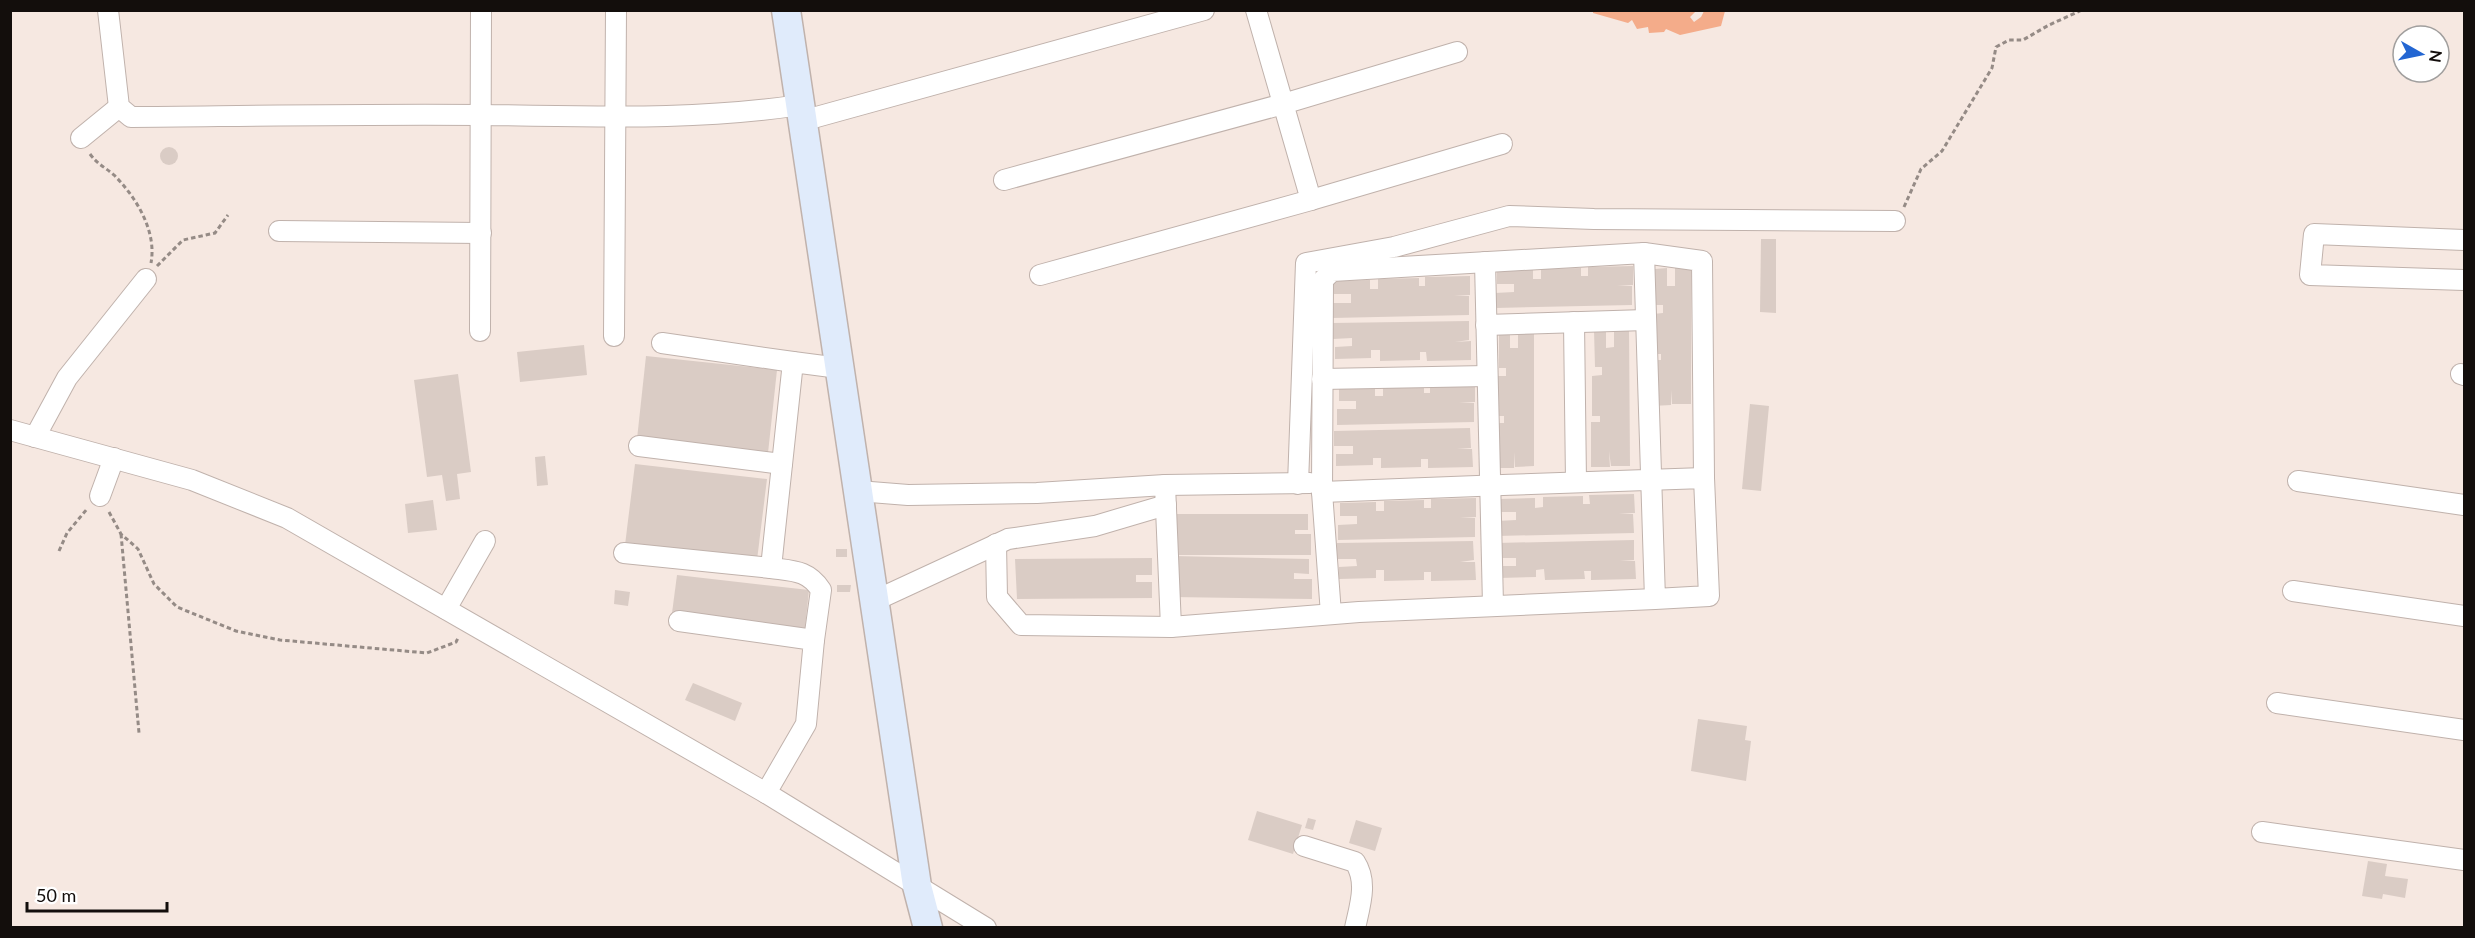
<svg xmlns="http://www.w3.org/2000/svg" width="2475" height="938" font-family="Lato,sans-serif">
  <rect width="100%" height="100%" fill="#f6e8e1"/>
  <polygon fill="#f4ac8a" points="1593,11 1696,11 1690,17 1694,22 1701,17 1704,11 1725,11 1721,26 1680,35 1666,29 1664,32 1649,33 1648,27 1637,29 1632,20 1628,23 1593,13"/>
  <g fill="#daccc5">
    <circle cx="169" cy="156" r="9"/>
    <polygon points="1761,239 1776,239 1776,313 1760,312"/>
    <polygon points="1633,266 1633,285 1617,285 1632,286 1632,305 1495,308 1495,293 1514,292 1514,284 1497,284 1497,271 1533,270 1533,279 1541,279 1541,269 1581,268 1581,276 1588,276 1588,267"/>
    <polygon points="1675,266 1691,266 1691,404 1672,404 1671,390 1671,405 1652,406 1652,360 1661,360 1661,354 1653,354 1653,314 1663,313 1663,305 1656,305 1655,269 1667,268 1667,286 1675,286"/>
    <polygon points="1470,276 1470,295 1454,295 1469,296 1469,315 1332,318 1332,303 1351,303 1351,294 1334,294 1334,281 1370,280 1370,289 1378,289 1378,279 1419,278 1419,286 1425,286 1425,277"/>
    <polygon points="1469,321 1469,340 1455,342 1471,341 1471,360 1427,361 1426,352 1420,352 1420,360 1380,361 1380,350 1371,350 1371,358 1335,359 1335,347 1352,346 1352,338 1333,339 1332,323"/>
    <polygon points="1614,328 1629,328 1630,466 1611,466 1609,451 1610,467 1591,467 1591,422 1600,422 1600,416 1592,416 1592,376 1602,375 1602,367 1595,367 1594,330 1606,330 1606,348 1614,347"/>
    <polygon points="1518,329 1534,329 1534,466 1515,467 1515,452 1514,468 1496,468 1495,423 1504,423 1504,416 1496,416 1496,376 1506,376 1506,368 1499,368 1499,331 1510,331 1510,348 1518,348"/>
    <polygon points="584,345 587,375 520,382 517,352"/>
    <polygon points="646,356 777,370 768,453 637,439"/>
    <polygon points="458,374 471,472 457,474 460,499 446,501 442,475 427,477 414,380"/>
    <polygon points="1475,383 1475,402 1459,402 1474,403 1474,422 1337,425 1337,409 1356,409 1356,401 1339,401 1339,388 1375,387 1375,396 1383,396 1383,385 1424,385 1424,393 1430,393 1430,384"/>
    <polygon points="1750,404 1769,406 1761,491 1742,489"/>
    <polygon points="1470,428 1471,448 1457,449 1472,449 1473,467 1428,468 1428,459 1421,459 1421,467 1381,468 1381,458 1373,458 1373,465 1336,466 1336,454 1353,454 1353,446 1334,446 1334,431"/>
    <polygon points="545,456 548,485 537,486 535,457"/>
    <polygon points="635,464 767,479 757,560 625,545"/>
    <polygon points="1634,494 1635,513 1619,513 1633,514 1634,533 1497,536 1497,521 1516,520 1516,512 1499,512 1499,499 1535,498 1535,508 1543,507 1543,497 1583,496 1583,504 1590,504 1589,495"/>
    <polygon points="1476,498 1476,517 1460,518 1475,518 1475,537 1338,540 1338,525 1357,524 1357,516 1340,516 1340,503 1376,502 1376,511 1384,511 1384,501 1424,500 1424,508 1431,508 1431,499"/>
    <polygon points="433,500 437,530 408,533 405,504"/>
    <polygon points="1175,514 1308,514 1308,530 1295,530 1295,534 1311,534 1311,555 1175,555"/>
    <polygon points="1634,540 1634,560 1620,561 1635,561 1636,579 1591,580 1591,571 1584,571 1585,579 1545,580 1544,569 1536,570 1536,577 1499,578 1500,566 1516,566 1516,558 1497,558 1497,543"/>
    <polygon points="1473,541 1474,560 1460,562 1475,562 1476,580 1431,581 1431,572 1424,572 1424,580 1384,581 1384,570 1376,570 1376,578 1339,579 1339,567 1357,566 1356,559 1337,559 1337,543"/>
    <rect x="836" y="549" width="11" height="8"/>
    <polygon points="1174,556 1309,559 1309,574 1294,573 1294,579 1312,579 1312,599 1173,597"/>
    <polygon points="1152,558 1152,575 1136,575 1136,582 1152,582 1152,598 1017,599 1015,559"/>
    <polygon points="677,575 809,590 805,628 672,613"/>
    <polygon points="837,585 851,585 850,592 837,592"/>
    <polygon points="615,590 630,592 628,606 614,604"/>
    <polygon points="693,683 742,703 735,721 685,700"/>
    <polygon points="1698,719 1747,726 1745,740 1751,741 1746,781 1691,771"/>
    <polygon points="1257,811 1302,825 1293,854 1248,840"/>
    <polygon points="1308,818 1316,820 1313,830 1305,828"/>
    <polygon points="1356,820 1382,828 1375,851 1349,843"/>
    <polygon points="2368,861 2387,864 2385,876 2408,879 2405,898 2383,894 2382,899 2362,896"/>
  </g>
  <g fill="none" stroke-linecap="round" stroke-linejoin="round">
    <defs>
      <g id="street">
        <path d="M108,10L119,107L131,117C248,116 365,114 482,115C588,116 695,121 800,105"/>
        <polyline points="802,121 1204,10"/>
        <polyline points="81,138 119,107"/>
        <polyline points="1004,180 1283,104 1457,52"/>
        <polyline points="1311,200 1502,144"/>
        <polyline points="279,231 481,233"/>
        <polyline points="2464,240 2314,234 2310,275 2464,280"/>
        <polyline points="1644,253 1702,261 1704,478"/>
        <polyline points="1485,262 1493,605"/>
        <polyline points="1040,275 1311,200 1256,10"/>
        <polyline points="1574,322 1576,482"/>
        <polyline points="1486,325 1646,320"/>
        <polyline points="480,331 481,10"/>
        <polyline points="614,336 616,10"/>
        <polyline points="662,343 793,362"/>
        <polyline points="2461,374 2464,375"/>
        <polyline points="1322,379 1487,376"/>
        <polyline points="10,430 192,480 287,518 766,793 986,928"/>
        <polyline points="35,437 67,378 146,279"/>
        <polyline points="639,446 782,464"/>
        <polyline points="2298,481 2464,505"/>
        <polyline points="1298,484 1306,263 1394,247 1509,216 1594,219 1895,221"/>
        <polyline points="1165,485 1310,483"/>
        <polyline points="858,491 908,495 1037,493 1165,485 1171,627"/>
        <polyline points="1322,492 1331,614"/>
        <polyline points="100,496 114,458"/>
        <path d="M996,544L997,597L1021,625L1171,627L1359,612L1655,599C1651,484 1648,368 1644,253L1332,271L1323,280L1322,492C1449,487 1577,482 1704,478L1709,596L1655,599"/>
        <polyline points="624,553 771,568"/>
        <polyline points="2293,591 2464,616"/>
        <polyline points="874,601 1008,539 1095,526 1166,505"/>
        <polyline points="446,609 485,541"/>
        <polyline points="679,621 814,640 806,724 766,793"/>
        <path d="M814,640L821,590C808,570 793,571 771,568L774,539L793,362L839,368"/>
        <polyline points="2277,703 2464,730"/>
        <polyline points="2262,832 2464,860"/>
        <path d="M1304,846L1355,862C1368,882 1360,905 1355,928"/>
      </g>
      <polyline id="secondary" points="786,10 917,886 928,928"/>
    </defs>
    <use href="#street" stroke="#c0b2ac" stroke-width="22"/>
    <use href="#secondary" stroke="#c0b2ac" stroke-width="31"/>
    <g stroke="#958b86" stroke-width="3" stroke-dasharray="4.5 3" stroke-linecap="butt">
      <path d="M90,154C98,165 105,167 114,175C136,197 157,231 151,263"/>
      <polyline points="1904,207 1921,169 1942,151 1992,68 1996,47 2009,40 2023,40 2049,25 2082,10"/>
      <polyline points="157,266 183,240 215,233 228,215"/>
      <polyline points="109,512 121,534 138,549 154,584 177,607 236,631 280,640 427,653 456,642 458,638"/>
      <polyline points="121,534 139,733"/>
      <polyline points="59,551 67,533 87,509"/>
    </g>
    <use href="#street" stroke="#fff" stroke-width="20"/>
    <use href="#secondary" stroke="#e0ebfb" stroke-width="28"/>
  </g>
  <rect width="2475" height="938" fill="none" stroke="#130e0c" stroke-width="24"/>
  <g transform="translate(2421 54) rotate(99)"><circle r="28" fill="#ffffff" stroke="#a19f9e" stroke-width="1.5"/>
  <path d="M0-4.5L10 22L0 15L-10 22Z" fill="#2366d2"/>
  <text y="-9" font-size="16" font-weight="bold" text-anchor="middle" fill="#130e0c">N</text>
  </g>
  <path d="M27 902v9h140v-9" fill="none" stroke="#130e0c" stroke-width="3"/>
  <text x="36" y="902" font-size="18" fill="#130e0c" stroke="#ffffff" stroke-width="4.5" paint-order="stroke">50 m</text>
</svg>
